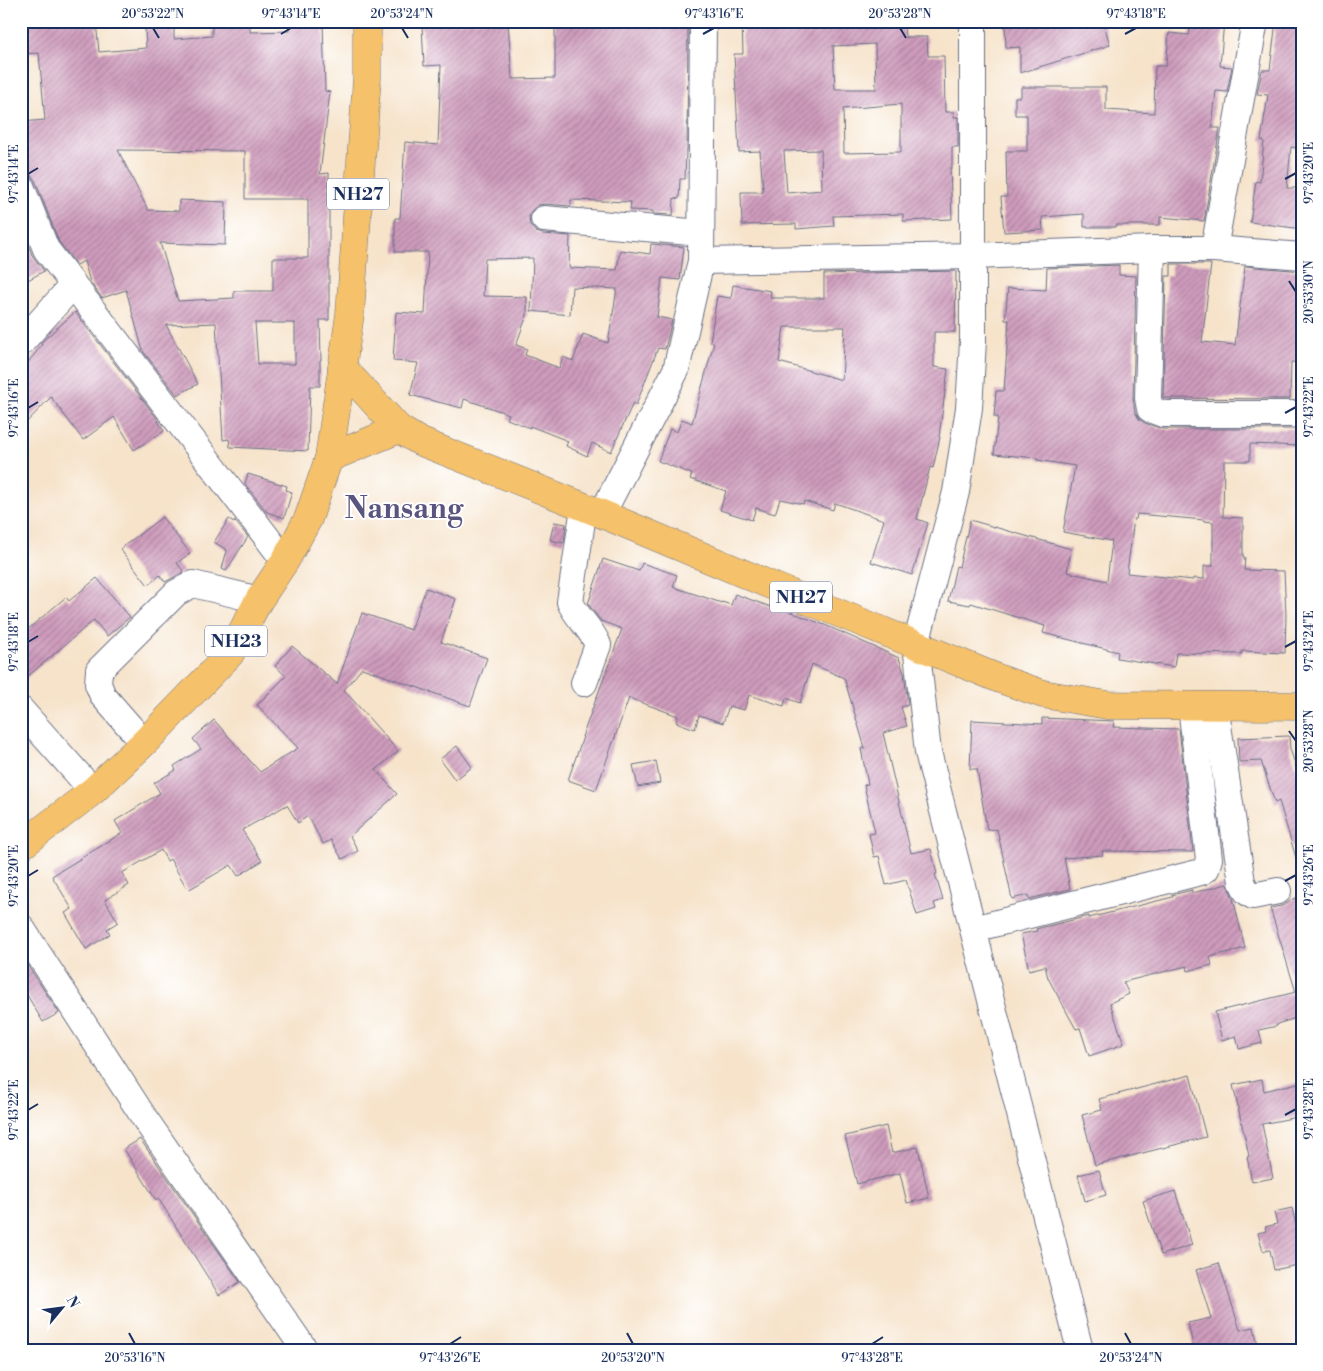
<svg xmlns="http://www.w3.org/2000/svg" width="1323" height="1371" font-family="'Libre Bodoni',serif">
  <defs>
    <pattern id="building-hatch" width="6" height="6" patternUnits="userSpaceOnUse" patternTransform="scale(1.25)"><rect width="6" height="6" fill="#cf9bbc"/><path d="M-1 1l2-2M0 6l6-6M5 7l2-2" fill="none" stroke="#a77f9c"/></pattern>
  </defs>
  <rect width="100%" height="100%" fill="#fff"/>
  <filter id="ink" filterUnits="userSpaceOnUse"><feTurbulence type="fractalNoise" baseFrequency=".02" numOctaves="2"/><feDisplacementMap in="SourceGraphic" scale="10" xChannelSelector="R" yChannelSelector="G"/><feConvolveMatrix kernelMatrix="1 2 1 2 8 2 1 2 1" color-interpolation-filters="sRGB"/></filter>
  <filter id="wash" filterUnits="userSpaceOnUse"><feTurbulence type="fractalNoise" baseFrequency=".0096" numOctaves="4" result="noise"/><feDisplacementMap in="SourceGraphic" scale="20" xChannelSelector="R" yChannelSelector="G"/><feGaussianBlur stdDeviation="1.12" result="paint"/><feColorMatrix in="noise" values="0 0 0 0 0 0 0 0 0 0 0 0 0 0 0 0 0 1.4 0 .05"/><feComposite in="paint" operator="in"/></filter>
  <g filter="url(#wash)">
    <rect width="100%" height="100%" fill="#f6e3ca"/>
    <g id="blocks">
      <g fill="url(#building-hatch)" fill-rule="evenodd">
        <path d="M51,21H96L99,52L146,48L145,29L174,28V39L212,36V21H250V32L289,31L290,21H323L325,91L330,92L320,174L329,173V320H320L321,360H320V386H310L308,451L230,447L229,439L223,440L216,323L166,325L198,384L177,395L143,351L126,290L102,298L90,282L84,261L77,265L59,242L35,180L30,174L21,171V122L45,120L39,53L21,54V24ZM118,150L245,151V199H308V258H273V291H234V298L178,301L160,243L225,245L226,202L179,200V211L148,210ZM255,323H295V364H258Z"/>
        <path d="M488,21H508L512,79L555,78V21H688L687,151H686L685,179H680L679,199L674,198L673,215L653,214V211L630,210L631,202L571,200V206L545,204L538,205L532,210L529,217L530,225L536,232L543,234L570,236L569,268L617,270L620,250L650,254L651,244L684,247L680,280L662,278L657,317L672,320L665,349L658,348L636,405L633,403L611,452L592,443L587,456L566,446L568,441L530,426V428L507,419L509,414L464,399L462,408L410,395L418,363L393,361L396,312L425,314L428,252H395V218H400L405,142L438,145L441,65L424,66L422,25ZM533,258L531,311L570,315L572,287L617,289L608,343L583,334L573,361L563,357L559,368L525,355L527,349L516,345L527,315V297L483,296L485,259Z"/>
        <path d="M742,21H904L905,37H927L928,56H944L945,112H954V117H958V147H952V168H950L952,219L903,221V214L833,216L834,226L796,229V224L742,225L741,192H763L760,151L739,152L734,54H743ZM875,44L876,89H835L833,46ZM901,104V152L844,153L843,109ZM821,150L822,190L787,193L784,151Z"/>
        <polygon points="1069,21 1103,21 1110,45 1020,73 1020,47 1006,48 1005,24"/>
        <polygon points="1192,21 1224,21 1220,66 1232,67 1227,92 1216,91 1212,128 1220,128 1204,221 1160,217 1160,225 1116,225 1116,227 1084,227 1084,214 1042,217 1043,230 1004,232 1001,197 1007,197 1006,151 1027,151 1027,115 1015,115 1015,97 1021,97 1021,87 1106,87 1106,110 1154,113 1155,66 1166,66 1169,33 1189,35"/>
        <polygon points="1276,21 1302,21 1302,149 1291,147 1287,188 1302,188 1302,229 1250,222 1256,181 1260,182 1264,141 1261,140 1268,95 1257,94 1262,70 1270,70"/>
        <polygon points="21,227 32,255 44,271 21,284"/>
        <polygon points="1171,264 1211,264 1202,342 1235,345 1245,266 1302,271 1302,363 1291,362 1290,399 1163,398 1166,276 1171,276"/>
        <path d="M1119,265V275L1136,276L1133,398L1135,412L1139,419L1145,423L1163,429H1302V446L1250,444V461H1224L1223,517L1243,518V557H1245L1244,570L1284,571L1286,615L1285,653L1242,651V654L1176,653L1174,667L1117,658L1118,652L1043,633L1045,626L971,603L970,605L948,601L956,566L959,567L970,520L1071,549L1067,572L1107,581L1112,541L1063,532L1075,466L1037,460V458L994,454L998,417H994L996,391H1004L1009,320H1005L1008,288L1046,290L1047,268ZM1137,514L1204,520V521L1213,522V566H1204V579L1193,578V580L1127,573L1134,519H1136Z"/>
        <path d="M956,271L955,332H934V367L948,369L939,437H940L933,468L930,467L917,519L928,523L912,575L871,562L884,520L835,503L833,510L804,501L803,504L780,499L775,514L756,508L752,520L720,510L726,491L690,479L692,474L658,461L670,429L677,432L682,419L692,423L714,343L710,342L717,296L731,298L733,285L771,291L770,298H824V274ZM784,327H845L842,380L779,362Z"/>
        <polygon points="75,312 156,417 164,431 134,450 114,417 83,440 51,397 21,428 21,371 42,345 41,343 45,339"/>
        <polygon points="248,474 287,486 286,490 292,492 284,518 267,512 245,484"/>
        <polygon points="162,517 190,553 177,563 184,572 165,582 160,575 148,585 120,549"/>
        <polygon points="229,519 235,523 235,521 248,537 226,571 222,569 227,550 214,542"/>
        <polygon points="554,522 566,524 564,543 550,540"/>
        <polygon points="603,559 639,571 642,563 677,575 673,587 722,603 722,602 731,605 735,594 771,607 772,605 825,625 899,658 904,673 908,705 901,707 907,726 883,733 911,853 931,849 937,874 935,874 943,900 934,903 936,909 917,915 906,880 886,885 879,856 874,857 869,834 875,833 864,785 868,784 861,749 865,748 844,678 812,664 800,703 786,698 784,706 749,695 744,710 729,706 723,723 699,715 695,729 676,722 678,716 629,698 596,790 568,780 583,737 582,737 622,629 601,621 588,604"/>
        <polygon points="97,578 130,617 107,636 94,620 21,682 21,635 66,597 69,601"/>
        <polygon points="426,588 456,599 441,642 487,658 470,706 362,668 344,690 398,751 376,770 397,794 350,836 358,851 342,859 331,840 323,844 308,816 298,823 287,805 242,830 262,861 238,876 231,865 188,890 170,859 167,861 161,850 122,873 129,885 105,900 118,922 107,929 110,934 86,949 65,913 72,909 52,876 122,833 115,821 160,793 154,783 176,770 174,766 201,749 193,739 214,720 260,772 298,748 257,705 286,676 275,666 292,646 337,684 362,613 411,630"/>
        <polygon points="1042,718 1114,721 1113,727 1179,729 1193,852 1102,851 1103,855 1064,858 1070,889 1029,899 1028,895 1012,899 997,829 987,830 977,769 970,769 972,720 1042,724"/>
        <polygon points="1289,736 1290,749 1302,785 1302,860 1297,861 1279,801 1275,803 1261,761 1239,762 1238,738"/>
        <polygon points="457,746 472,767 455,780 440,759"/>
        <polygon points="656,761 660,783 638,787 633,765"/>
        <polygon points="1227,884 1233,898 1245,948 1210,957 1212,965 1188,971 1187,966 1123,982 1129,994 1110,1003 1124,1044 1089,1056 1080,1028 1076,1029 1048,978 1045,966 1029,970 1021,934 1037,931 1036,929 1089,916 1089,918 1173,897 1172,895 1192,890 1192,893"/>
        <polygon points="1302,896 1302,1016 1277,1024 1277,1026 1259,1030 1262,1043 1239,1049 1236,1036 1222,1040 1215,1012 1296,992 1270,908 1281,906 1288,903 1290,900"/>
        <polygon points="21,955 59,1013 43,1022 21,985"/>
        <polygon points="1190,1075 1206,1137 1095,1165 1082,1115 1102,1110 1099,1099"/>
        <polygon points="1262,1079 1264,1091 1302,1082 1302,1116 1262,1124 1273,1178 1252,1182 1247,1157 1249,1156 1233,1085"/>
        <polygon points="886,1126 892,1153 918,1147 929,1198 907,1203 900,1173 857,1184 845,1136"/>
        <polygon points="140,1139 240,1282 219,1295 158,1198 156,1200 124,1149"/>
        <polygon points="1099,1170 1106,1195 1085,1201 1078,1175"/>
        <polygon points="1175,1191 1192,1245 1161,1255 1143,1201"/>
        <polygon points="1292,1208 1302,1250 1302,1264 1274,1270 1270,1250 1263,1251 1258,1233 1266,1231 1265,1227 1277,1224 1274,1212"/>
        <polygon points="1219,1263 1240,1330 1254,1327 1259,1350 1194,1350 1188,1323 1211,1318 1196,1270"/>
      </g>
    </g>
  </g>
  <g filter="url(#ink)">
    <use href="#blocks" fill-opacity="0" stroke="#686e84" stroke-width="1"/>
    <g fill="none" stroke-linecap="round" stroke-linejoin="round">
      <defs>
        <g id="minor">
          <polyline points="973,21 973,341 969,408 956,492 916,644 928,752 1080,1350"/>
          <polyline points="21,186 46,249 285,561"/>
          <polyline points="544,219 701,233"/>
          <polyline points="1152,249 1148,398 1150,409 1163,414 1302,414"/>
          <polyline points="1214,249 1255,21"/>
          <polyline points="701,261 974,256 1152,249 1214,249 1302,256"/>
          <polyline points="21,343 73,285"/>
          <polyline points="602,514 676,370 701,261 703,21"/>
          <path d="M584,683L598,645C592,629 577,618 570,602L584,507"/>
          <polyline points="1215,706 1242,882 1247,892 1253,896 1278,891"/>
          <polyline points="21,710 93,791"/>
          <polyline points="144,743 103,696 98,684 99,670 176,593 193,584 259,600"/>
          <polyline points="21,927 147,1122 305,1350"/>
          <polyline points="973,929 1201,872 1206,869 1209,859 1191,706"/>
        </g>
        <polyline id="major" points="329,458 399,429"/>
        <g id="highway">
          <polyline points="342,367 399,429 419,441 602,514 780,589 1000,679 1043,694 1107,705 1302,706"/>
          <polyline points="21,846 93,791 144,743 230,654 259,600 285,561 308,519 329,458 350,314 367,78 367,21"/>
        </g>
      </defs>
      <use href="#minor" stroke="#686e84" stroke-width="28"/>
      <use href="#major" stroke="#686e84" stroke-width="29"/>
      <use href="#highway" stroke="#686e84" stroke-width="29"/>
      <use href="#minor" stroke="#fff" stroke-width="26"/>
      <use href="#major" stroke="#f5c16b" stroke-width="28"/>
      <use href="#highway" stroke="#f5c16b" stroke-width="28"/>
    </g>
  </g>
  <path fill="none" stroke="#1b2f5e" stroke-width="2" d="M153,28L159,38M402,28L408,38M900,28L906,38M281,34L291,28M703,34L714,28M1125,34L1136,28M28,174L38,168M1285,179L1296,173M1289,281L1296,292M28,408L38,402M1285,413L1296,407M28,642L38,636M1285,647L1296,641M1289,731L1296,741M28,876L38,870M1285,881L1296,875M28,1110L38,1104M1285,1115L1296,1109M129,1333L135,1344M627,1333L633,1344M1125,1333L1131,1344M450,1344L461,1337M872,1344L883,1337"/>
  <g text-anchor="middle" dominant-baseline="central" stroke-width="4" stroke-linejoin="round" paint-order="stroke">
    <g fill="#fff" stroke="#5f6d8e" stroke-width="1">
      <rect x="327" y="178.5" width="62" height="31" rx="4"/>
      <rect x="770" y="581.5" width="62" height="31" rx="4"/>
      <rect x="205" y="625.5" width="62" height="31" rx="4"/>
    </g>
    <g font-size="18" font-weight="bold" fill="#1b2f5e">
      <text x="358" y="194">NH27</text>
      <text x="801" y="597">NH27</text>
      <text x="236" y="641">NH23</text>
    </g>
    <g font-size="29" font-weight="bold" fill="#5a557f" stroke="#fff">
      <text x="404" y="509">Nansang</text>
    </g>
  </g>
  <rect width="1323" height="1371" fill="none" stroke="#fff" stroke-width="55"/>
  <g transform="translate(62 1308) rotate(61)" stroke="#ffffff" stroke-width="4" paint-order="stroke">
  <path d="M0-4L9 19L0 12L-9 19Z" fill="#1b2f5e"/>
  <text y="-8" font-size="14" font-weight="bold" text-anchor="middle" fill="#1b2f5e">N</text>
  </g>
  <rect x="28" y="28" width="1268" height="1316" fill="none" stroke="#1b2f5e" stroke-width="2"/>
  <g font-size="12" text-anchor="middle" fill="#1b2f5e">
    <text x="153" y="18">20°53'22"N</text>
    <text x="291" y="18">97°43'14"E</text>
    <text x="402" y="18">20°53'24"N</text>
    <text x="714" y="18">97°43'16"E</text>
    <text x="900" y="18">20°53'28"N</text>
    <text x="1136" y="18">97°43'18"E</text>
    <text transform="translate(1309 173) rotate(-90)" y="4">97°43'20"E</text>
    <text transform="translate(14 174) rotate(-90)" y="4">97°43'14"E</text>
    <text transform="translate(1309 292) rotate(-90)" y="4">20°53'30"N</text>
    <text transform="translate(1309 407) rotate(-90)" y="4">97°43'22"E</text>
    <text transform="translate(14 408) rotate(-90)" y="4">97°43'16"E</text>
    <text transform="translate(1309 641) rotate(-90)" y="4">97°43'24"E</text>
    <text transform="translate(14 642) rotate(-90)" y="4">97°43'18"E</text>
    <text transform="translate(1309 741) rotate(-90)" y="4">20°53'28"N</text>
    <text transform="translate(1309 875) rotate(-90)" y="4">97°43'26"E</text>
    <text transform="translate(14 876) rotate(-90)" y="4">97°43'20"E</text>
    <text transform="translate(1309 1109) rotate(-90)" y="4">97°43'28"E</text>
    <text transform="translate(14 1110) rotate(-90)" y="4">97°43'22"E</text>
    <text x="135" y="1362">20°53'16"N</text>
    <text x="450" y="1362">97°43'26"E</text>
    <text x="633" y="1362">20°53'20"N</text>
    <text x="872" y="1362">97°43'28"E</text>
    <text x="1131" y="1362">20°53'24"N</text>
  </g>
</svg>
